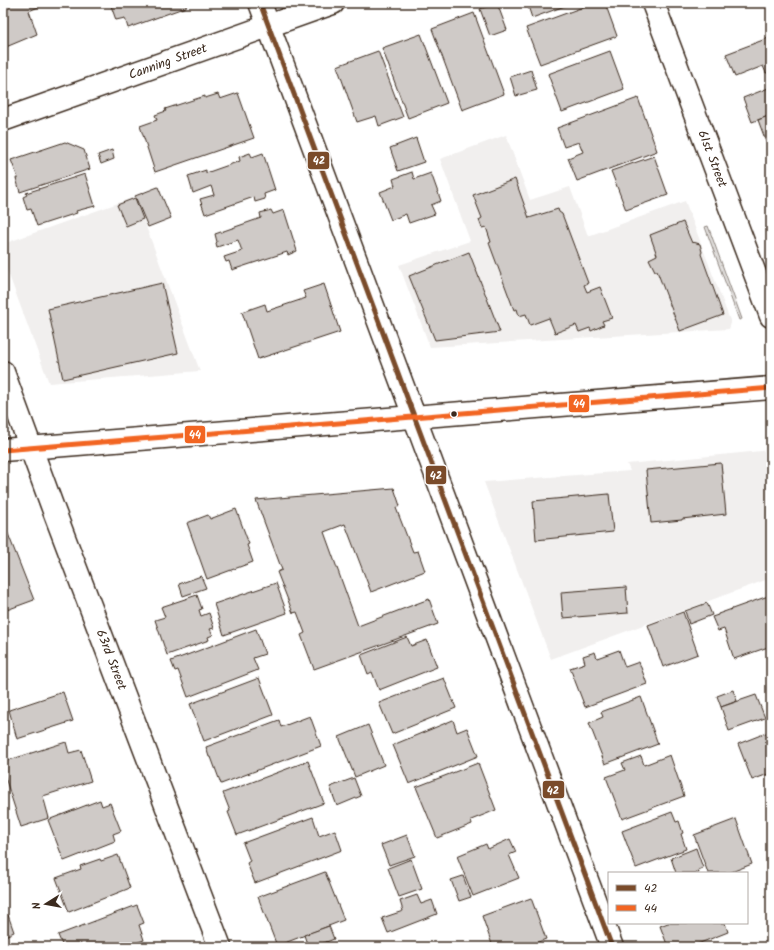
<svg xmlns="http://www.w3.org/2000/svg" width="774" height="950" font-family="Kalam,sans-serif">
  <rect width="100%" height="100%" fill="#fff"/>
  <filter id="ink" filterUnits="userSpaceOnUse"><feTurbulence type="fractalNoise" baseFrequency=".025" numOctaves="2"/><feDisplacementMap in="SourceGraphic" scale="8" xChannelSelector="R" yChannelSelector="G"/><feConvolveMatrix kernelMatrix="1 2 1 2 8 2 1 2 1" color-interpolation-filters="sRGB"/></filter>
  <g filter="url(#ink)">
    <g fill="#f1efee">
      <polygon points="506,135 530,200 570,187 588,236 685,201 731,323 729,329 430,347 399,265 470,241 440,159"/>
      <polygon points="135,197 200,371 49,383 3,259 3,244"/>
      <polygon points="771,450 771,578 551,659 484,482 630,471 627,464"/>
    </g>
    <polygon fill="#e2e0de" stroke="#8e857e" points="708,226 742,319 739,320 705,227"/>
    <g fill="#cfcac7" stroke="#3b2a1e">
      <polygon points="3,3 43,3 43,5 29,11 37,34 6,47 3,40"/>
      <polygon points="110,3 187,3 186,7 128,28 125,18 116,20"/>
      <polygon points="497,3 507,30 490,36 480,9"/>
      <polygon points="527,3 573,3 532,18"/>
      <polygon points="594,3 605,3 617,36 540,64 526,28"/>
      <polygon points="474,13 504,94 462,110 432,29"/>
      <polygon points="421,34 447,103 408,118 382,48"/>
      <polygon points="771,37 771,72 766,73 763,66 735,77 726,54"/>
      <polygon points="378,51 403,117 379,126 376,116 357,122 337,66"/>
      <polygon points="610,51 624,89 562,112 548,74"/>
      <polygon points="531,70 537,90 516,96 510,77"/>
      <polygon points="771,87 771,115 752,122 743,98"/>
      <polygon points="238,93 254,138 155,172 140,126 157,120 155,115 166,111 165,109 205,96 205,98 218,94 220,99"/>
      <polygon points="638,98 657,151 577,181 568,158 583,152 579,142 564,147 557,128"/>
      <polygon points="771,115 771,152 770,152 758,120"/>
      <polygon points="416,138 424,162 398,171 390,148"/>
      <polygon points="65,142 84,150 90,169 20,192 16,178 18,178 11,160"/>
      <polygon points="112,150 114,159 101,164 98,155"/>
      <polygon points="250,153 252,157 263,153 275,190 264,194 265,199 255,202 254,197 205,214 200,199 214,195 211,186 193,193 188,176 206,170 206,173 240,161 239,157"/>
      <polygon points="654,156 668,195 626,210 611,171"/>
      <polygon points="412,172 414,179 431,173 441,201 431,205 435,214 409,223 406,214 391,220 380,192 395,186 393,179"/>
      <polygon points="85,174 95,206 76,211 77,213 37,226 31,209 27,210 23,197 27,195 26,193"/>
      <polygon points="515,179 529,218 558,209 559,212 562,214 588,283 584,285 587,292 600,287 612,318 602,321 604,325 591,331 590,328 579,332 576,325 555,333 549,318 530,325 526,314 519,316 517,309 514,310 489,243 491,242 486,227 482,228 479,220 482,218 473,195"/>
      <polygon points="158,187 171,218 148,227 135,196"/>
      <polygon points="135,198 143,219 126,226 117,205"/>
      <polygon points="271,210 273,214 284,210 297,251 288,255 287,252 232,270 229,261 226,262 224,257 242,251 238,240 217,247 216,243 217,242 215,234 261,218 260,213"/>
      <polygon points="683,222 692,243 693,242 700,244 702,252 701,254 723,315 680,331 657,271 655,271 649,259 657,255 650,235"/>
      <polygon points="469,252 500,332 435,340 409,276"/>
      <polygon points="162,283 178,353 63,379 48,309"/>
      <polygon points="324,284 340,332 258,359 242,312 265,304 267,311 306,298 303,291"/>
      <polygon points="721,463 726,514 682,519 682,520 651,523 646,470"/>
      <polygon points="394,488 400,506 396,508 413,552 418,551 425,571 371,592 345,524 324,532 358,626 429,599 438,624 314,669 301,635 305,633 297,612 293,613 277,572 282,570 256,500"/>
      <polygon points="609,494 613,532 536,540 533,501"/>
      <polygon points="236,509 249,544 247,545 253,562 207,579 187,523 208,515 210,519"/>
      <polygon points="3,521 34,600 4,611 3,610"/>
      <polygon points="201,576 206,588 183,596 179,584"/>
      <polygon points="276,583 287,613 224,635 214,604"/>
      <polygon points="626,587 628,613 563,618 561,592"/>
      <polygon points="197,595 202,609 199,610 201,616 209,613 214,628 210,629 213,635 208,637 209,640 167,655 155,620 165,617 161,607"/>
      <polygon points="771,595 771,646 734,659 724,629 718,631 712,617 718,615 718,614"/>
      <polygon points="707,603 712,615 689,624 685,611"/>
      <polygon points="683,612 698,654 663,667 648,625"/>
      <polygon points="256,629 265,654 253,658 258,670 188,697 178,670 175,671 171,661"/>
      <polygon points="407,637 411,646 427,640 437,667 379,690 372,672 368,674 361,655"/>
      <polygon points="619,650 625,667 639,662 647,684 585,707 570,668 585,663 583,656 595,652 597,658"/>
      <polygon points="259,678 273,715 204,741 190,704"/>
      <polygon points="444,678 456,708 392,734 379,703"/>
      <polygon points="733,690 737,701 721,707 717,696"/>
      <polygon points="63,692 73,721 17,739 9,710"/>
      <polygon points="756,695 765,718 729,731 721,707"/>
      <polygon points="641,697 658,744 605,764 589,723 603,717 601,712"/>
      <polygon points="310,716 321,746 221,784 211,757 209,757 206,747 279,720 281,727"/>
      <polygon points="453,720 457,732 467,728 478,756 409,784 393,745"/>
      <polygon points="368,725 384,765 355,777 339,737"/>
      <polygon points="771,731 771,773 752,780 738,744"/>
      <polygon points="66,742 69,753 81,750 91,781 43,796 49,818 21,827 3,771 3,762"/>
      <polygon points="670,755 684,796 622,819 606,777 625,770 622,763 641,756 644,765"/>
      <polygon points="308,761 324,803 237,835 228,812 230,811 223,793"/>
      <polygon points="478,763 496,810 471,820 472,824 437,838 416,787"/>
      <polygon points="354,778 361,796 337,806 330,787"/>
      <polygon points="100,800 102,806 110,803 121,831 113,834 115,841 64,861 48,820"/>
      <polygon points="672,812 676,822 679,821 683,833 681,834 686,849 636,868 622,831"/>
      <polygon points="313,817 319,836 335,830 342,850 255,883 247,863 250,861 243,843"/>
      <polygon points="736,819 752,864 729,873 708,873 694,835"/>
      <polygon points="407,835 415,856 389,865 381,845"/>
      <polygon points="510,839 516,852 509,855 519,878 473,896 457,856 486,844 488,849"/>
      <polygon points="696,848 703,868 698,870 699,873 676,873 671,858"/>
      <polygon points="118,855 130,888 69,912 56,878 81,869 80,866 100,859 101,861"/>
      <polygon points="411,859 422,889 399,897 388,868"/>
      <polygon points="325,872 344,920 277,946 258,897"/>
      <polygon points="463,876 471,897 459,901 451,880"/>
      <polygon points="417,895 421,904 432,900 437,914 388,933 382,918 403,911 400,901"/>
      <polygon points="531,898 546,939 525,947 493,947 482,916"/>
      <polygon points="137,905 144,923 139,925 144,940 125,947 83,947 82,944 75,947 63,947 58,935"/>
      <polygon points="8,915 14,932 3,937 3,916"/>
      <polygon points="668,923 725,923 728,932 690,947 668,947 660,926"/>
      <polygon points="329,926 334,939 314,947 308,947 304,935"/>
      <polygon points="327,942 329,947 314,947"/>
    </g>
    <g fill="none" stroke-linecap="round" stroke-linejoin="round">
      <defs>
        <g id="street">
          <polyline points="260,3 612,947"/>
          <polyline points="653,3 771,316"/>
          <polyline points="3,120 333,3"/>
          <polyline points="3,372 54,511 220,947"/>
        </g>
        <polyline id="secondary" points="3,450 771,388"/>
      </defs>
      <use href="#street" stroke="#3b2a1e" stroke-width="25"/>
      <use href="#secondary" stroke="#3b2a1e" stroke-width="25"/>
      <use href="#street" stroke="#fff" stroke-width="22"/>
      <use href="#secondary" stroke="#fff" stroke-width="22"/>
      <defs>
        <polyline id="bus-1" points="260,3 612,947"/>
        <polyline id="bus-2" points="3,450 771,388"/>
      </defs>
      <use href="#bus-1" stroke="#fff" stroke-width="8"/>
      <use href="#bus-2" stroke="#fff" stroke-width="8"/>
      <use href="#bus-1" stroke="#7a4b2a" stroke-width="5"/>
      <use href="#bus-2" stroke="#f26522" stroke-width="5"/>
    </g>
  </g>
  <circle fill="#3b2a1e" stroke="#fff" stroke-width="1.5" cx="454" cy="414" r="3.5"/>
  <g text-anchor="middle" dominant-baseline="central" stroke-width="3" stroke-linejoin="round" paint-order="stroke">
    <g font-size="13" fill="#3b2a1e" stroke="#fff">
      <text transform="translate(168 62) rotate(-20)">Canning Street</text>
      <text transform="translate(712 159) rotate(69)">61st Street</text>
      <text transform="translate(111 660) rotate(69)">63rd Street</text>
    </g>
  </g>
  <g stroke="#fff" stroke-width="1.5">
    <rect x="307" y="151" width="23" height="19" rx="4" fill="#7a4b2a"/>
    <rect x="568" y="394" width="22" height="19" rx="4" fill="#f26522"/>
    <rect x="184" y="425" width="22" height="19" rx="4" fill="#f26522"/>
    <rect x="425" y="465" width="22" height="20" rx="4" fill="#7a4b2a"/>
    <rect x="542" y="780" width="23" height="19" rx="4" fill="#7a4b2a"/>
  </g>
  <g font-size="11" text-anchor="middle" font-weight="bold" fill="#fff">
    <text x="319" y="164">42</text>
    <text x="579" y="407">44</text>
    <text x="195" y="438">44</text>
    <text x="436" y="479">42</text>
    <text x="553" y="794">42</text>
  </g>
  <rect width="774" height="950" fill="none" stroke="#fff" stroke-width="16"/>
  <rect x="8" y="8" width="758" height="934" fill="none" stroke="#3b2a1e" stroke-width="1.5" filter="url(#ink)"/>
  <rect x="608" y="872" width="140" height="52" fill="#ffffff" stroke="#b1aaa5"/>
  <rect x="616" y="885" width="20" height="6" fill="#7a4b2a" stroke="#b1aaa5"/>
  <text x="644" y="892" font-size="12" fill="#3b2a1e">42</text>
  <rect x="616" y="905" width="20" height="6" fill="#f26522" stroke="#b1aaa5"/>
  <text x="644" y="912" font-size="12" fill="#3b2a1e">44</text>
  <g transform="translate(46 904) rotate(259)" stroke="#ffffff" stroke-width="3" paint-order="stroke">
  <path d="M0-3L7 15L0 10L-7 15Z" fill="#3b2a1e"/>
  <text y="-6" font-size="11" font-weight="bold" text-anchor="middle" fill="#3b2a1e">N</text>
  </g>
</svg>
